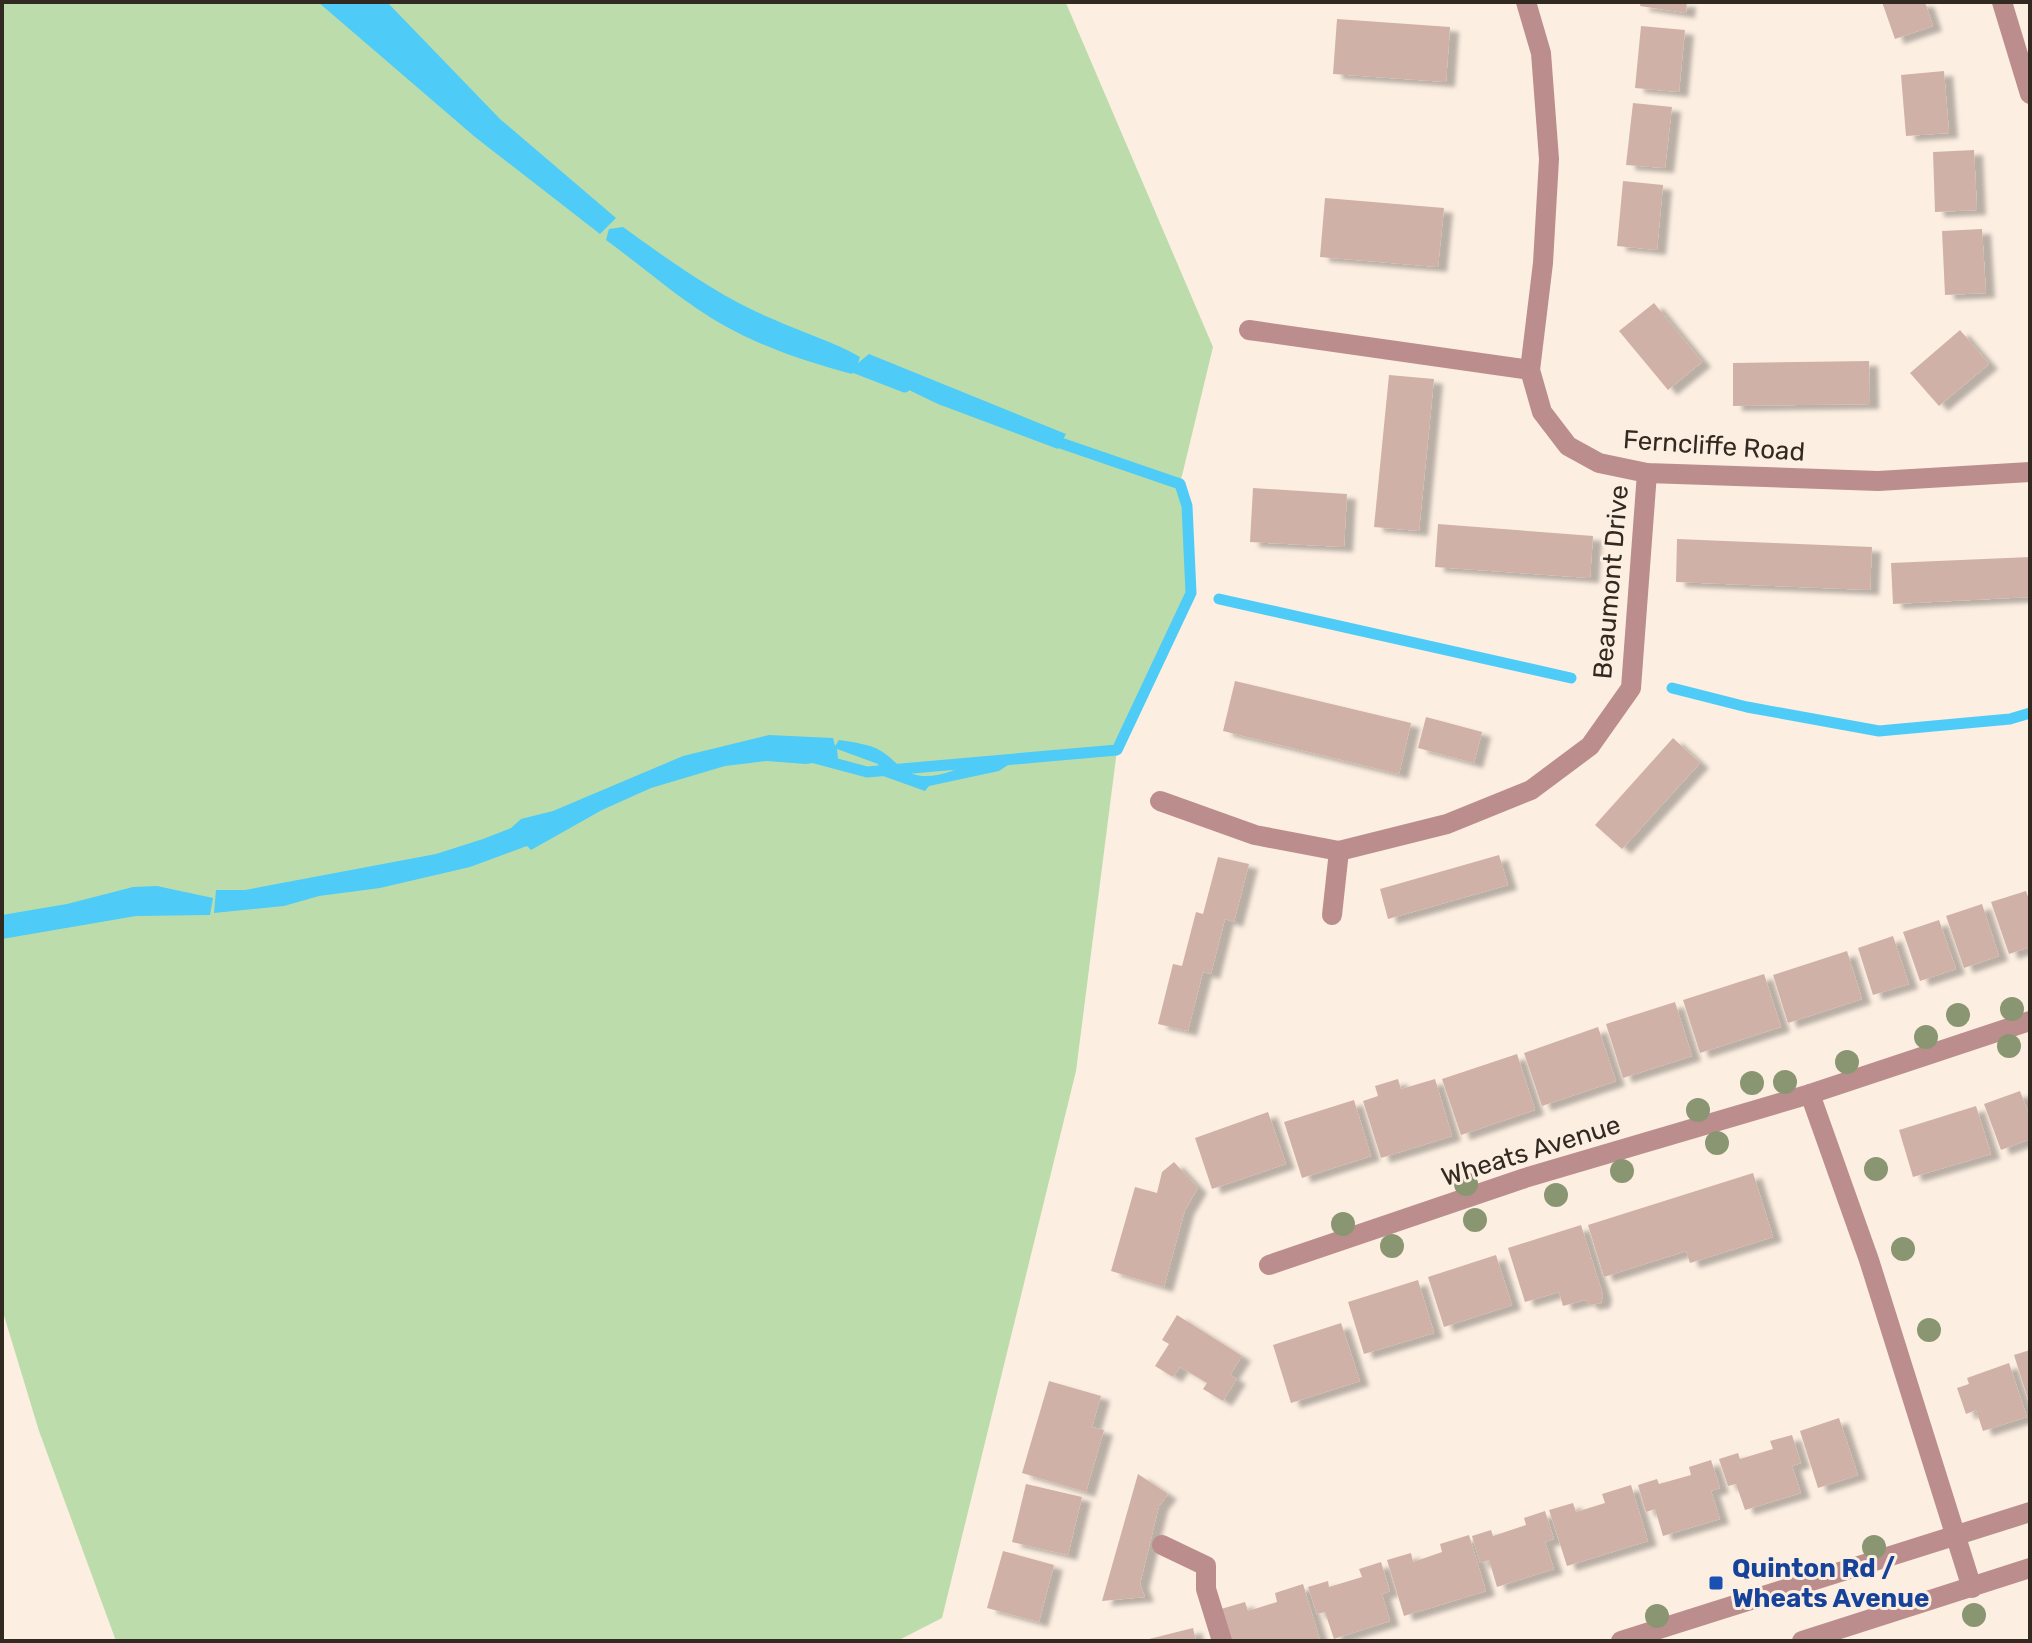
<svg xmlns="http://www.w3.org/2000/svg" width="2032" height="1643" font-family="Rubik,sans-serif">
  <defs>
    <filter id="shadow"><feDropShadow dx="9" dy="5" stdDeviation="2" flood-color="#0004"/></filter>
  </defs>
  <rect width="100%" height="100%" fill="#fceee1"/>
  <polygon fill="#bcddab" points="2,2 1066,3 1213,347 1180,484 1187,506 1191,593 1117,750 1076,1071 942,1618 897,1641 116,1641 39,1431 2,1309"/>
  <g fill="#4fcbf7">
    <polygon points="318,2 387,2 500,119 616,218 600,234 475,137"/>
    <path d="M623,227C670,261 721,298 775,320C804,333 832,341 860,357L858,363L869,354L1066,434L1058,449L938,404L857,365L852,374C810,363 764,348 725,326C682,302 646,269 606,240L609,229Z"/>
    <path d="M769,735L833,738L835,746L839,740C852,742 870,744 881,751C896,760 902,774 922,776C951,778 978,755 1006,756L1008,765L999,771L929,786L925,791L883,776L878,764L837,749L838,759L806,764L767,761L725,766L651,788L602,810L531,850L527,846L470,867L380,888L319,896L284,906L214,913L216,890H245L436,854L483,839L511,828L521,819L553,811L683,756Z"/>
    <polygon points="157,886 213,898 210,915 136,916 2,939 2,915 67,904 133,887"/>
  </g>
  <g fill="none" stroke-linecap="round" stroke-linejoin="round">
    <g stroke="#4fcbf7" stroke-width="11">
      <polyline points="843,363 905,387"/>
      <polyline points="1219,599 1571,678"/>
      <polyline points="1672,688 1747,707 1879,731 2010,719 2030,713"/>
      <polyline points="811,757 867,772 1117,750 1191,593 1187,506 1180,484 1049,439"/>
    </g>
  </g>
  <g fill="#d0b1a8" filter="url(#shadow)">
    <polygon points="1641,2 1687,2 1686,13 1640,6"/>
    <polygon points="1882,2 1925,2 1933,26 1895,39"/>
    <polygon points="1337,19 1450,27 1446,82 1333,74"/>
    <polygon points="1641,26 1685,30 1679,92 1635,88"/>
    <polygon points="1944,71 1949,133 1906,136 1901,75"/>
    <polygon points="1633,103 1672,107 1665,168 1626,165"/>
    <polygon points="1974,150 1977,210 1935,212 1933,152"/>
    <polygon points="1623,181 1663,185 1657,250 1617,246"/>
    <polygon points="1325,198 1444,208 1438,267 1320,257"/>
    <polygon points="1982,229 1986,293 1945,295 1942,231"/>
    <polygon points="1654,303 1702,362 1668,390 1619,331"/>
    <polygon points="1960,330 1989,364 1939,406 1910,373"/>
    <polygon points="1869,361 1870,404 1733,406 1733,363"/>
    <polygon points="1389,375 1434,379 1419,531 1374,527"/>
    <polygon points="1253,488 1347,494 1344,547 1250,542"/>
    <polygon points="1438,524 1593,536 1590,578 1435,567"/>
    <polygon points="1677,539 1872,547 1870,590 1676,582"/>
    <polygon points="2030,557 2030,597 1893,604 1891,563"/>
    <polygon points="1235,681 1411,723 1399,774 1223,731"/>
    <polygon points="1426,717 1482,732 1474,763 1418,748"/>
    <polygon points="1673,738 1700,763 1622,849 1595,825"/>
    <polygon points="1499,855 1508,885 1388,919 1380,889"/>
    <polygon points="1218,857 1249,864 1234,922 1225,919 1211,974 1203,972 1188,1031 1158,1024 1173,964 1182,966 1196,912 1203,914"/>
    <polygon points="2026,891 2030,903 2030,947 2009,954 1991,902"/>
    <polygon points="1982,904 1999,956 1964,968 1946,916"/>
    <polygon points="1939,920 1956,969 1920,981 1903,932"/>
    <polygon points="1893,936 1909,984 1873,995 1858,948"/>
    <polygon points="1847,951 1862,999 1788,1023 1773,975"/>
    <polygon points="1764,974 1781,1027 1700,1053 1683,1000"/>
    <polygon points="1675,1002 1692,1056 1623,1078 1606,1024"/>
    <polygon points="1598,1027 1616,1081 1542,1106 1524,1053"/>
    <polygon points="1517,1054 1535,1110 1461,1135 1442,1079"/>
    <polygon points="1398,1079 1401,1089 1435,1079 1452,1136 1381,1158 1363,1101 1378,1096 1375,1086"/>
    <polygon points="2020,1091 2030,1117 2030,1139 2001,1150 1984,1104"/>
    <polygon points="1354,1100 1371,1156 1302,1178 1284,1122"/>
    <polygon points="1976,1106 1991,1154 1913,1177 1899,1130"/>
    <polygon points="1268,1112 1286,1164 1212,1189 1195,1138"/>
    <polygon points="1174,1162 1198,1188 1185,1210 1164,1287 1111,1271 1135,1187 1157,1193 1162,1172"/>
    <polygon points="1753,1173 1773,1237 1690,1263 1686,1251 1604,1277 1588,1225"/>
    <polygon points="1581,1225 1603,1295 1601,1303 1590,1305 1585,1300 1563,1306 1559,1292 1525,1302 1508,1248"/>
    <polygon points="1496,1255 1512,1305 1444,1327 1428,1277"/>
    <polygon points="1418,1280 1434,1333 1364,1354 1348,1302"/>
    <polygon points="1177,1315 1242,1356 1230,1375 1237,1379 1223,1401 1203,1389 1207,1383 1180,1367 1173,1377 1155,1366 1169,1344 1162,1340"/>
    <polygon points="1341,1323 1360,1381 1291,1403 1273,1345"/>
    <polygon points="2030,1350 2030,1402 2029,1402 2014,1355"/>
    <polygon points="2009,1363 2027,1417 1983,1431 1976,1410 1966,1414 1957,1388 1969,1384 1967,1378"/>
    <polygon points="1049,1381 1101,1396 1092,1427 1104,1430 1086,1492 1022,1473"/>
    <polygon points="1839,1418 1858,1475 1818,1488 1800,1431"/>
    <polygon points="1792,1435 1801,1463 1792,1466 1801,1493 1745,1510 1736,1484 1728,1486 1719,1459 1738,1453 1740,1459 1773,1449 1770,1441"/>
    <polygon points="1711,1460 1720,1488 1711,1491 1720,1519 1663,1536 1655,1509 1646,1512 1638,1485 1657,1479 1659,1484 1691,1475 1689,1467"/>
    <polygon points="1138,1474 1168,1494 1159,1506 1140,1584 1145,1597 1102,1601"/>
    <polygon points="1026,1484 1082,1497 1068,1555 1012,1542"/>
    <polygon points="1631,1485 1648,1541 1567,1566 1549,1510 1573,1503 1576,1512 1605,1503 1602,1494"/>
    <polygon points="1545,1511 1554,1539 1545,1542 1554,1569 1497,1587 1489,1560 1480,1563 1472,1536 1491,1530 1493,1536 1526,1525 1524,1518"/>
    <polygon points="1469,1535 1486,1591 1404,1616 1387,1560 1411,1553 1413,1562 1442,1552 1440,1544"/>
    <polygon points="1003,1551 1054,1565 1039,1622 987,1608"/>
    <polygon points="1381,1562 1390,1591 1382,1594 1390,1621 1334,1639 1325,1612 1317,1614 1308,1587 1328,1581 1329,1587 1362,1577 1359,1569"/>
    <polygon points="1303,1584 1320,1640 1231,1641 1221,1609 1245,1602 1248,1611 1277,1602 1275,1593"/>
    <polygon points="1193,1628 1196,1641 1145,1641 1145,1640"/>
  </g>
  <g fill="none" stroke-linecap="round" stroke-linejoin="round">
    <g stroke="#bb8e8d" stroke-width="20">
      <polyline points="1249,330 1530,370"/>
      <polyline points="1162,1545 1206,1566 1206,1589 1222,1641"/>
    </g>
    <g stroke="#bb8e8d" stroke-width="20">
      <polyline points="1526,2 1541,53 1549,159 1543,263 1530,370 1542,412 1568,446 1599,463 1647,473 1878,481 2030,472"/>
      <polyline points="2002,2 2030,94"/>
      <polyline points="1160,801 1255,835 1339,851 1447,824 1531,790 1590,746 1631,688 1647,473"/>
      <polyline points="1332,915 1339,851"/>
      <polyline points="1810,1094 1869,1260 1972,1588"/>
      <polyline points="1269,1265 1525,1178 1810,1094 2030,1021"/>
    </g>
    <g stroke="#bb8e8d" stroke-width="20">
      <polyline points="1621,1641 2030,1512"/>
      <polyline points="1802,1641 2030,1568"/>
    </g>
  </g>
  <g fill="#8a9671">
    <circle cx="2012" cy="1009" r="12"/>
    <circle cx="1958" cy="1015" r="12"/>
    <circle cx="1926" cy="1037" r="12"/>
    <circle cx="2009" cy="1046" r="12"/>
    <circle cx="1847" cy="1062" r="12"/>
    <circle cx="1785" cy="1082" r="12"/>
    <circle cx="1752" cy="1083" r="12"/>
    <circle cx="1698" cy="1110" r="12"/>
    <circle cx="1717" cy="1143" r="12"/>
    <circle cx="1876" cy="1169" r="12"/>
    <circle cx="1622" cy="1171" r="12"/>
    <circle cx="1466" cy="1184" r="12"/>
    <circle cx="1556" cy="1195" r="12"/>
    <circle cx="1475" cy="1220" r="12"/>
    <circle cx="1343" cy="1224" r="12"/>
    <circle cx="1392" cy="1246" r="12"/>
    <circle cx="1903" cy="1249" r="12"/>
    <circle cx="1929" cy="1330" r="12"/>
    <circle cx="1874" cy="1547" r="12"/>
    <circle cx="1974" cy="1615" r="12"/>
    <circle cx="1657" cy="1616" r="12"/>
  </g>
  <rect fill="#1a4fb4" stroke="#fceee1" stroke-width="3" x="1708" y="1575" width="16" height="16" rx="4"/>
  <g text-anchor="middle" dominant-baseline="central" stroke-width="6" stroke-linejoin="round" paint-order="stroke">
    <g font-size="26" fill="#322a21" stroke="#fceee1">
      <text transform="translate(1714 446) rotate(4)">Ferncliffe Road</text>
      <text transform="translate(1611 582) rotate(-85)">Beaumont Drive</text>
      <text transform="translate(1531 1151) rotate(-17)">Wheats Avenue</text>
    </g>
    <g font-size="26" font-weight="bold" fill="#164399" stroke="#fceee1" text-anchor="start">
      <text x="1732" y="1568">Quinton Rd /<tspan x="1732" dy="30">Wheats Avenue</tspan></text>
    </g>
  </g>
  <rect width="2032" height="1643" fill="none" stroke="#322a21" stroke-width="8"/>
</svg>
